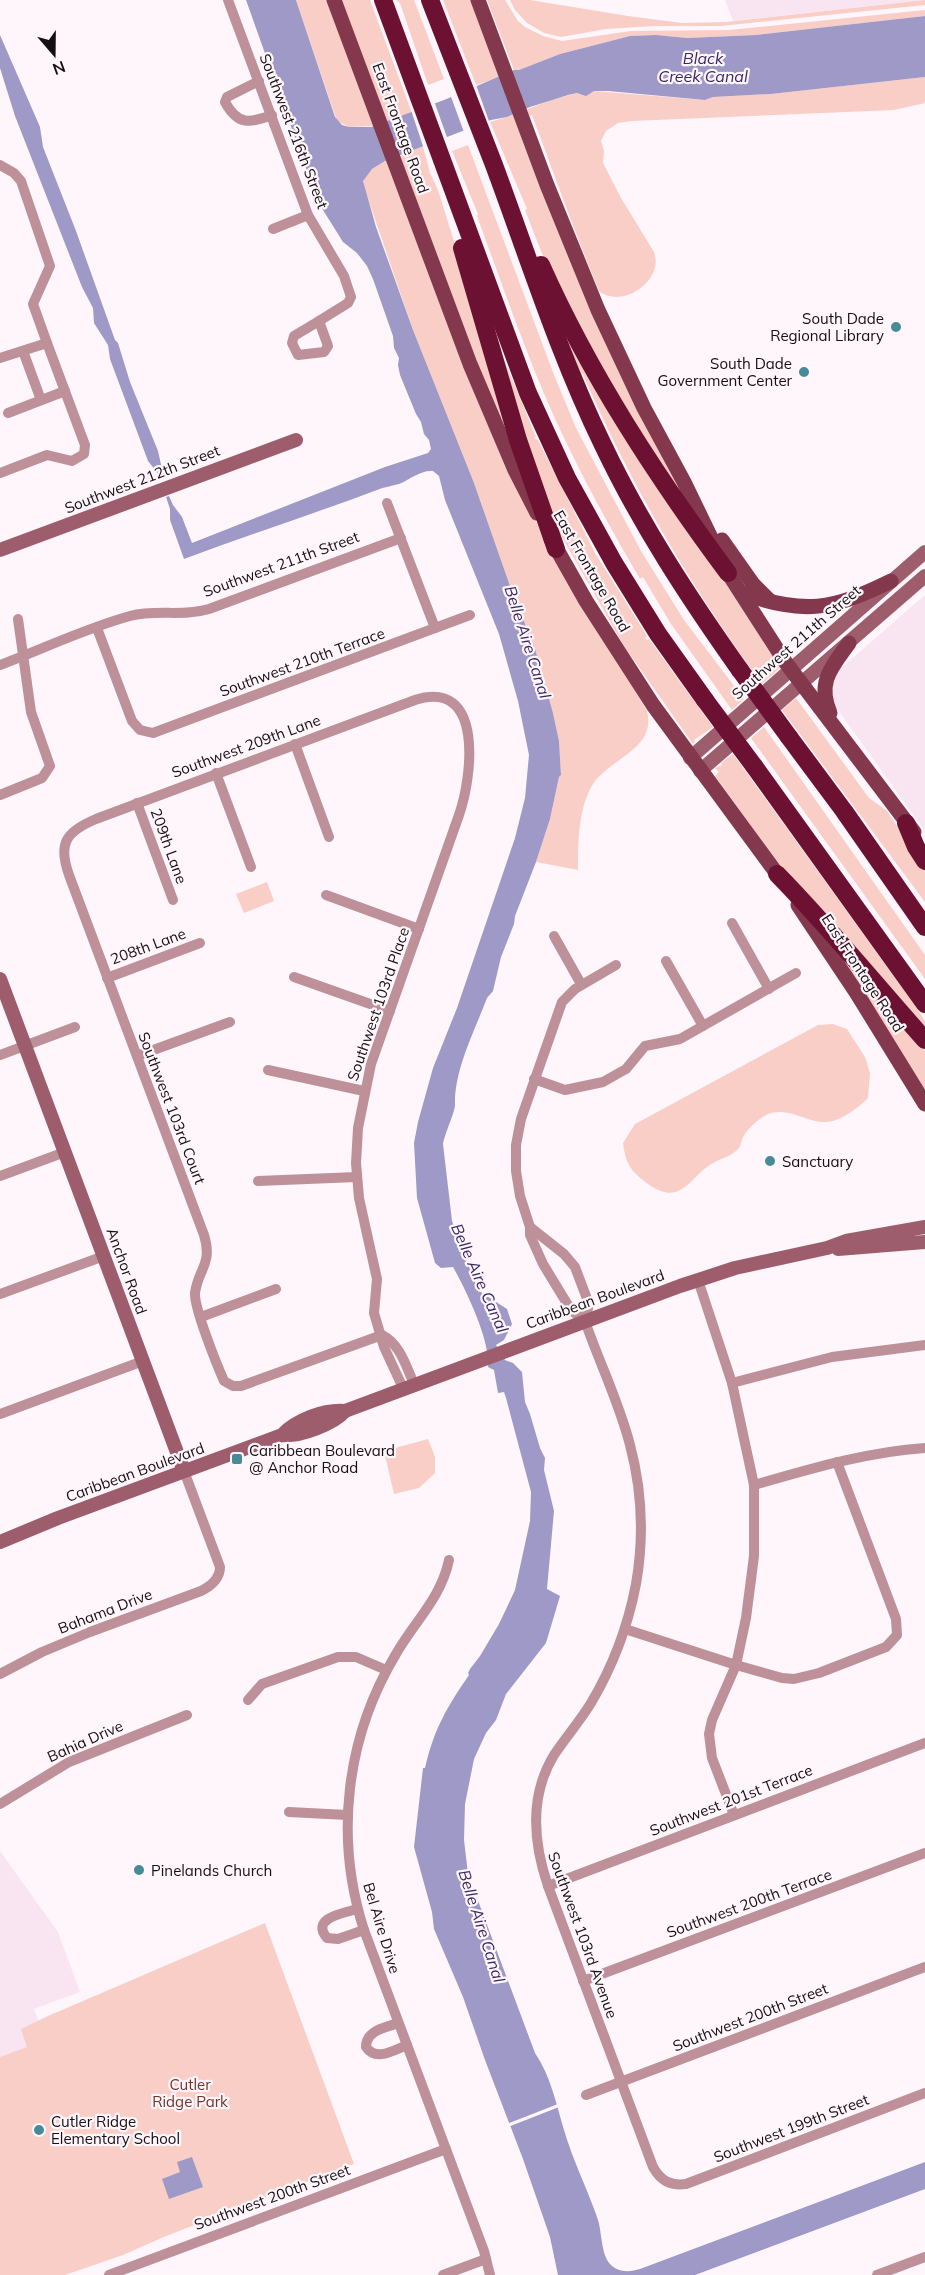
<svg xmlns="http://www.w3.org/2000/svg" width="925" height="2275" font-family="Mulish,sans-serif">
  <rect width="100%" height="100%" fill="#fef6fb"/>
  <g fill="#f9e5f2">
    <polygon points="725,0 925,0 733,21"/>
    <polygon points="925,595 925,831 835,706 831,697 832,683 840,669"/>
    <polygon points="0,1851 58,1932 80,1992 34,2009 124,2251 0,2258"/>
  </g>
  <g fill="#f9cec6">
    <polygon points="296,0 329,0 374,126 349,127 337,121"/>
    <polygon points="339,0 370,0 412,113 386,122"/>
    <polygon points="396,0 414,0 444,79 428,85 400,3"/>
    <polygon points="443,0 473,0 499,77 476,85"/>
    <polygon points="487,0 505,0 518,21 525,27 543,36 562,41 631,31 729,30 925,10 925,16 756,35 687,38 656,35 630,36 560,54 519,70 514,70"/>
    <polygon points="510,0 530,0 628,16 682,23 726,22 925,0 925,5 721,26 654,26 606,29 561,37 544,33 527,23 515,10"/>
    <path d="M925,77V103L894,110L632,121L618,123L606,131L601,141L604,151L603,163L621,198L654,252C665,280 622,310 599,291C575,233 554,174 532,115L516,120L522,140L569,255L700,526L675,494L568,309L543,256L525,210L527,209L490,122L507,117L551,100L577,93L588,94L594,91L705,100L713,97L771,94Z"/>
    <path d="M468,145L554,375L576,428L641,551L684,620L744,699L732,710L671,624L643,577L640,579C605,519 572,459 545,396C520,337 499,276 477,216L478,214L452,151Z"/>
    <polygon points="423,146 430,173 438,190 528,479 481,374 400,156"/>
    <path d="M387,160L522,494L544,537L647,711C657,749 610,758 593,784C578,808 578,843 578,870L536,862L550,819L559,777L561,775L559,741L553,713L535,649L510,586L474,483L413,330L364,187L363,180L372,169Z"/>
    <polygon points="488,321 536,437 534,438 538,440 595,553 647,636 645,638 647,640 649,639 713,727 694,740 695,742 693,744 624,646 558,530 548,509"/>
    <path d="M565,333L782,666L762,684C691,587 630,484 583,374L580,373Z"/>
    <polygon points="796,698 869,798 887,811 920,861 925,868 925,902 782,710"/>
    <polygon points="764,727 925,955 925,979 751,738"/>
    <polygon points="733,754 916,1007 925,1021 925,1035 803,894 762,841 715,776 719,772 715,768 722,765 721,763"/>
    <polygon points="267,882 274,901 244,913 236,894"/>
    <polygon points="854,966 925,1051 925,1095 848,968"/>
    <path d="M833,1024L847,1029L865,1057L870,1073L868,1098C858,1108 840,1122 825,1122C806,1122 791,1108 771,1113C761,1116 748,1128 743,1137C741,1142 741,1146 738,1149C730,1158 719,1158 710,1165C688,1179 681,1207 648,1184C630,1170 626,1165 623,1143L635,1124L818,1025Z"/>
    <polygon points="428,1439 435,1457 435,1473 419,1488 394,1494 384,1451"/>
    <polygon points="265,1923 354,2164 166,2236 123,2255 65,2275 0,2275 0,2057 27,2047 21,2029 48,2016"/>
  </g>
  <g fill="#9e99c7">
    <path d="M246,0H296L335,117L342,125L349,127H371L444,100L514,70H519L560,54L630,36L656,35L687,38L756,35L925,16V77L771,94L713,97L705,100L608,91H594L586,96L577,93L568,95L530,107L507,117L491,120L385,161L372,169L363,181L376,227L413,330L474,483L510,586L535,649L553,713L559,741L561,775L559,777L550,819L536,862L515,916L514,924L501,957L493,991L487,998C475,1030 454,1070 455,1105C455,1112 445,1133 443,1144L452,1221L466,1259L479,1291L507,1309L512,1324L504,1340L496,1345L505,1360L513,1363L522,1372L525,1402L530,1414L540,1448L545,1458L544,1470L554,1511L547,1589L560,1596L546,1643L506,1694L496,1720L486,1733L474,1759L465,1804L464,1840L468,1874L535,2053C551,2077 556,2103 564,2130C573,2161 588,2190 598,2220C602,2233 601,2254 610,2264C618,2273 630,2272 640,2269L925,2162V2189L695,2275H558L550,2237L523,2159L485,2060L463,1997L434,1929L432,1912L414,1847L423,1768H425C434,1729 447,1707 469,1675L468,1673L470,1669L480,1656L499,1624L515,1590L530,1521L531,1492L506,1398L504,1392L498,1393L494,1370L488,1367C491,1342 466,1290 453,1267L441,1268L435,1263L417,1198L414,1143L418,1122L433,1068L457,1008L515,838L525,798L529,755L518,701L499,634L445,500L439,476L433,471C420,470 411,479 399,484C392,486 384,487 377,490C313,514 248,535 184,559L170,520V509L166,497L169,496L173,505L182,517L192,543L385,467L428,453L431,449L429,440L424,434L421,422L416,414L400,375L398,365L399,358L394,348L393,336L373,279L367,266L357,253L343,242L318,202Z"/>
    <polygon points="0,35 40,127 43,147 76,231 115,340 118,343 130,382 158,451 164,478 160,480 156,471 148,461 110,359 108,345 94,323 93,308 82,287 15,116 0,68"/>
    <polygon points="192,2157 203,2187 169,2199 162,2179 180,2172 177,2162"/>
  </g>
  <g fill="#fef6fb">
    <polygon points="475,82 490,124 465,135 450,94"/>
    <polygon points="434,101 448,140 424,149 411,110"/>
    <polygon points="558,2104 559,2107 508,2127 507,2124"/>
  </g>
  <g fill="none" stroke-linecap="round" stroke-linejoin="round">
    <g stroke="#be9099" stroke-width="10">
      <polyline points="228,0 308,215 344,276 351,297 348,303 319,321"/>
      <path d="M259,81L227,97L225,102C238,126 250,123 272,115"/>
      <polyline points="0,165 14,173 21,181 50,266 33,304 47,343 0,358"/>
      <polyline points="273,229 308,215"/>
      <polygon points="319,321 328,346 324,352 298,355 292,343 294,336"/>
      <polyline points="23,351 41,400"/>
      <polyline points="8,413 65,391"/>
      <polyline points="0,473 47,455 72,461 84,454 85,445 47,343"/>
      <polyline points="387,503 435,628"/>
      <polyline points="97,628 132,721 140,730 153,733 470,615"/>
      <path d="M0,665C43,649 86,628 130,616C156,609 183,617 209,609L401,538"/>
      <polyline points="295,744 329,837"/>
      <polyline points="216,773 251,867"/>
      <polyline points="0,795 42,778 50,766 31,712 18,619"/>
      <polyline points="137,803 173,900"/>
      <polyline points="326,895 419,929"/>
      <polyline points="732,923 769,989"/>
      <polyline points="554,936 581,984"/>
      <polyline points="666,961 703,1026"/>
      <polyline points="294,977 390,1011"/>
      <polyline points="107,978 200,943"/>
      <polyline points="0,1055 75,1027"/>
      <polyline points="137,1056 230,1022"/>
      <polyline points="268,1070 364,1091"/>
      <polyline points="534,1079 565,1090 603,1082 626,1069 645,1046 680,1039 796,973"/>
      <polyline points="0,1176 65,1152"/>
      <polyline points="258,1181 357,1177"/>
      <path d="M530,1227L564,1254L575,1267L589,1304L585,1321C599,1362 619,1402 630,1445C642,1490 644,1538 636,1584C628,1626 613,1666 591,1703C580,1721 566,1737 554,1755C529,1796 533,1842 548,1886L653,2167C661,2181 670,2186 686,2184L925,2093"/>
      <polyline points="698,1280 732,1383 754,1485 754,1556 746,1618 736,1665 712,1720 709,1734 712,1758 734,1815"/>
      <polyline points="0,1294 104,1256"/>
      <polyline points="201,1317 276,1289"/>
      <polyline points="585,1321 571,1310 543,1264 530,1235 530,1227 520,1196 516,1171 516,1145 521,1119 562,1002 575,989 616,965"/>
      <path d="M382,1335L241,1386H233L224,1381C217,1365 194,1308 195,1293C198,1269 213,1264 204,1235L69,875C58,844 65,832 96,819L415,700C485,678 472,778 459,815L371,1064L358,1128L356,1163L359,1198L377,1279L374,1313L384,1347L403,1388"/>
      <path d="M382,1335C400,1344 406,1366 414,1384"/>
      <polyline points="732,1383 832,1357 925,1345"/>
      <polyline points="0,1414 143,1361"/>
      <path d="M754,1485C810,1469 866,1452 925,1448"/>
      <path d="M449,1560C441,1598 415,1621 396,1654C346,1737 334,1837 364,1930L484,2251L490,2275"/>
      <polyline points="625,1629 736,1665 782,1678 794,1679 819,1673 886,1647 897,1635 896,1619 837,1462"/>
      <path d="M0,1674L42,1652L90,1632L201,1591C211,1586 220,1579 220,1567L184,1471"/>
      <polyline points="248,1700 262,1684 338,1657 356,1657 386,1670"/>
      <polyline points="0,1804 69,1762 187,1715"/>
      <polyline points="289,1812 347,1815"/>
      <polyline points="548,1886 925,1743"/>
      <path d="M357,1909C344,1913 310,1918 327,1938L338,1939L364,1930"/>
      <polyline points="583,1981 925,1853"/>
      <path d="M398,2023C385,2028 366,2030 366,2047C376,2062 394,2050 407,2045"/>
      <polyline points="586,2095 925,1967"/>
      <polyline points="109,2275 446,2149"/>
      <polyline points="443,2275 486,2259"/>
      <polyline points="877,2275 925,2257"/>
    </g>
    <g stroke="#9d5d6c" stroke-width="14">
      <polyline points="0,550 296,440"/>
      <polyline points="690,758 925,552"/>
      <polyline points="700,771 925,576"/>
      <polyline points="0,979 184,1471"/>
      <polyline points="838,1249 925,1242"/>
      <path d="M282,1435C299,1437 334,1424 345,1411"/>
      <path d="M0,1542L58,1518L282,1435C296,1420 325,1409 345,1411L680,1286L735,1268L827,1248L846,1241L925,1227"/>
    </g>
    <g stroke="#84384d" stroke-width="15">
      <polyline points="334,0 470,364 515,470 537,513"/>
      <polyline points="478,0 547,185 598,310 644,408 684,482 728,573 786,663 914,832"/>
      <polyline points="551,539 586,601 653,705 783,882"/>
      <polyline points="722,540 753,584 770,601"/>
      <path d="M742,593C805,615 832,610 891,581"/>
      <path d="M830,713C817,682 831,668 849,643"/>
      <polyline points="798,905 856,992 925,1104"/>
    </g>
    <g stroke="#6d1133" stroke-width="18">
      <polyline points="383,0 528,393 567,478 614,563 658,634 705,700"/>
      <path d="M430,0C451,55 473,110 494,165C529,259 559,355 603,445C641,525 689,598 740,670"/>
      <polyline points="462,248 518,440 556,549"/>
      <path d="M541,265C590,375 656,476 728,573"/>
      <polyline points="789,737 844,811 925,927"/>
      <polyline points="754,766 925,1004"/>
      <polyline points="906,823 916,847 925,861"/>
      <path d="M777,874C829,927 876,985 925,1040"/>
    </g>
    <g stroke="#6d1133" stroke-width="18">
      <polyline points="740,670 789,737"/>
      <polyline points="705,700 754,766"/>
    </g>
  </g>
  <g fill="#478b99" stroke="#fef6fb" stroke-width="2">
    <circle cx="896" cy="327" r="6"/>
    <circle cx="804" cy="372" r="6"/>
    <circle cx="770" cy="1161" r="6"/>
    <rect x="231" y="1453" width="12" height="12" rx="3"/>
    <circle cx="139" cy="1870" r="6"/>
    <circle cx="39" cy="2130" r="6"/>
  </g>
  <g text-anchor="middle" dominant-baseline="central" stroke-width="4.5" stroke-linejoin="round" paint-order="stroke">
    <g font-size="15" fill="#140f12" stroke="#fef6fb">
      <text transform="translate(401 128) rotate(70)">East Frontage Road</text>
      <text transform="translate(294 131) rotate(69)">Southwest 216th Street</text>
      <text transform="translate(142 479) rotate(-21)">Southwest 212th Street</text>
      <text transform="translate(281 564) rotate(-20)">Southwest 211th Street</text>
      <text transform="translate(592 571) rotate(60)">East Frontage Road</text>
      <text transform="translate(796 642) rotate(-41)">Southwest 211th Street</text>
      <text transform="translate(302 662) rotate(-20)">Southwest 210th Terrace</text>
      <text transform="translate(246 746) rotate(-20)">Southwest 209th Lane</text>
      <text transform="translate(169 846) rotate(70)">209th Lane</text>
      <text transform="translate(148 946) rotate(-20)">208th Lane</text>
      <text transform="translate(863 973) rotate(57)">East Frontage Road</text>
      <text transform="translate(378 1004) rotate(-71)">Southwest 103rd Place</text>
      <text transform="translate(172 1108) rotate(69)">Southwest 103rd Court</text>
      <text transform="translate(127 1271) rotate(70)">Anchor Road</text>
      <text transform="translate(595 1299) rotate(-20)">Caribbean Boulevard</text>
      <text transform="translate(135 1472) rotate(-20)">Caribbean Boulevard</text>
      <text transform="translate(105 1611) rotate(-21)">Bahama Drive</text>
      <text transform="translate(85 1741) rotate(-24)">Bahia Drive</text>
      <text transform="translate(731 1800) rotate(-21)">Southwest 201st Terrace</text>
      <text transform="translate(749 1903) rotate(-20)">Southwest 200th Terrace</text>
      <text transform="translate(382 1928) rotate(73)">Bel Aire Drive</text>
      <text transform="translate(583 1935) rotate(70)">Southwest 103rd Avenue</text>
      <text transform="translate(750 2017) rotate(-21)">Southwest 200th Street</text>
      <text transform="translate(791 2128) rotate(-21)">Southwest 199th Street</text>
      <text transform="translate(272 2197) rotate(-20)">Southwest 200th Street</text>
    </g>
    <g font-size="15" fill="#140f12" stroke="#fef6fb" text-anchor="start">
      <text x="884" y="318" text-anchor="end">South Dade<tspan x="884" dy="17">Regional Library</tspan></text>
      <text x="792" y="363" text-anchor="end">South Dade<tspan x="792" dy="17">Government Center</tspan></text>
      <text x="782" y="1161">Sanctuary</text>
      <text x="249" y="1450">Caribbean Boulevard<tspan x="249" dy="17">@ Anchor Road</tspan></text>
      <text x="151" y="1870">Pinelands Church</text>
      <text x="51" y="2121">Cutler Ridge<tspan x="51" dy="17">Elementary School</tspan></text>
    </g>
    <g font-size="15" fill="#763229" stroke="#fef6fb">
      <text x="190" y="2084">Cutler<tspan x="190" dy="17">Ridge Park</tspan></text>
    </g>
    <g font-size="16" font-style="italic" fill="#342962" stroke="#fef6fb">
      <text x="703" y="58">Black<tspan x="703" dy="18">Creek Canal</tspan></text>
      <text transform="translate(528 642) rotate(72)">Belle Aire Canal</text>
      <text transform="translate(480 1278) rotate(66)">Belle Aire Canal</text>
      <text transform="translate(482 1926) rotate(72)">Belle Aire Canal</text>
    </g>
  </g>
  <g transform="translate(54 54) rotate(160)" stroke="#fef6fb" stroke-width="4.5" paint-order="stroke">
  <path d="M0-4.5L10 22L0 15L-10 22Z" fill="#140f12"/>
  <text y="-9" font-size="16" font-weight="bold" text-anchor="middle" fill="#140f12">N</text>
  </g>
</svg>
